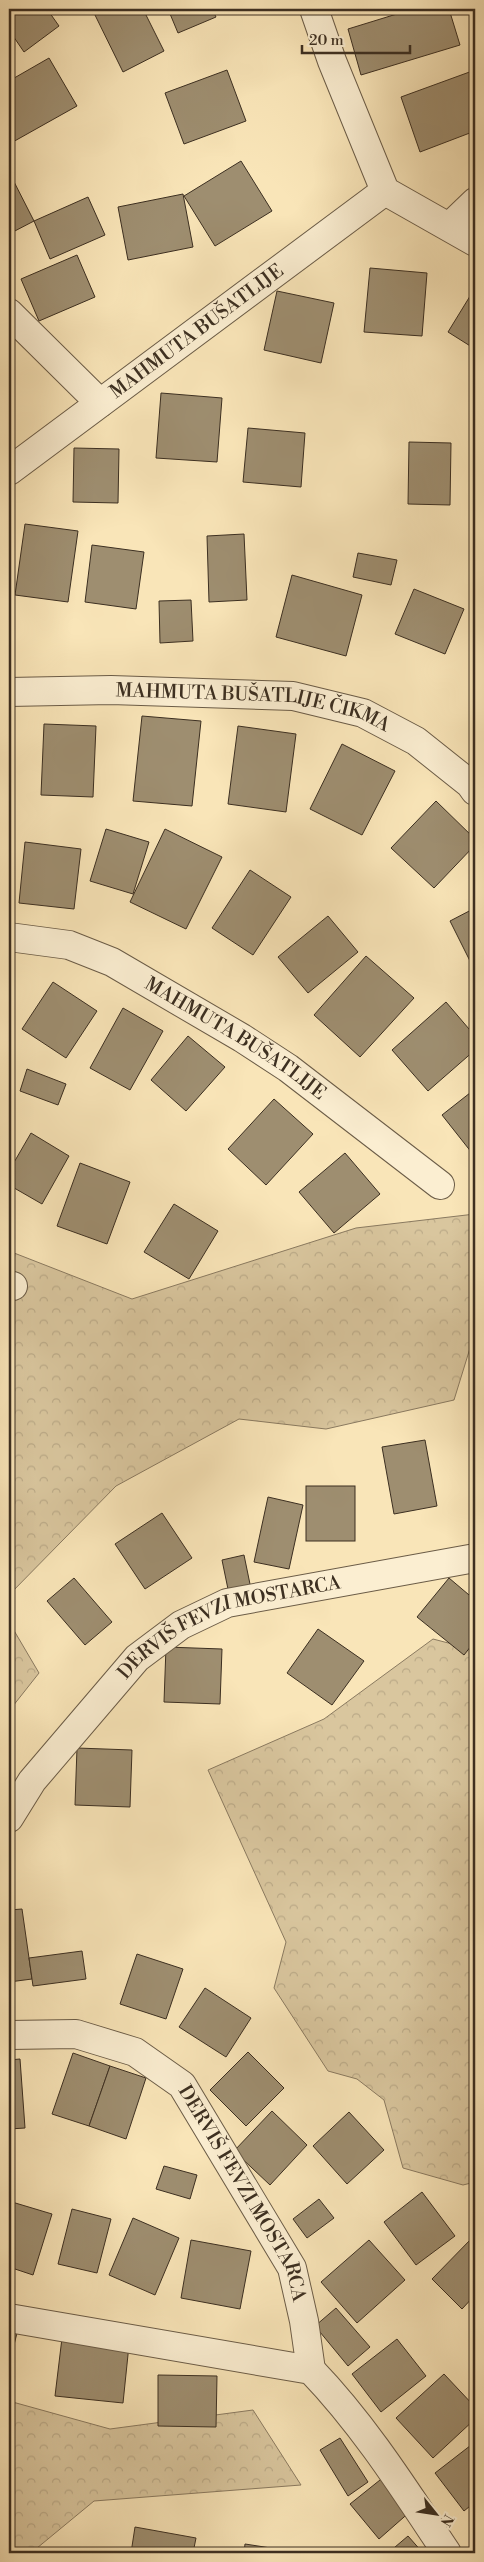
<svg xmlns="http://www.w3.org/2000/svg" width="484" height="2562" font-family="'Libre Bodoni',serif">
  <defs>
    <pattern id="forest-crowns" width="20" height="18" patternUnits="userSpaceOnUse" patternTransform="scale(1.25)"><rect width="20" height="18" fill="#d9c69e"/><path d="M2 6a3 3 0 1 1 6 0M12 15a3 3 0 1 1 6 0" fill="none" stroke="#ba8"/></pattern>
  </defs>
  <rect width="100%" height="100%" fill="#f9e5b8"/>
  <filter id="stains"><feTurbulence type="fractalNoise" baseFrequency=".004" numOctaves="4"/><feColorMatrix values="0 0 0 0 .2 0 0 0 0 .09 0 0 0 0 .02 0 0 0 .5 -.17"/></filter>
  <radialGradient id="worn" r=".72"><stop offset=".6" stop-color="#630" stop-opacity="0"/><stop offset="1" stop-color="#630" stop-opacity=".3"/></radialGradient>
  <g fill="url(#forest-crowns)" stroke="#8a7a60">
    <polygon points="475,1214 475,1332 454,1400 326,1429 239,1419 116,1486 9,1595 9,1251 132,1299 356,1228"/>
    <polygon points="9,1622 39,1673 9,1711"/>
    <polygon points="433,1639 475,1650 475,2182 463,2185 403,2168 384,2100 357,2079 328,2071 274,1988 286,1942 208,1770 324,1719"/>
    <polygon points="9,2401 110,2429 253,2410 301,2485 94,2501 31,2553 9,2553"/>
  </g>
  <g fill="#9e8e70" stroke="#3c2f21">
    <polygon points="9,9 47,9 59,26 24,52 9,30"/>
    <polygon points="103,9 143,9 164,51 123,72 94,13"/>
    <polygon points="168,9 212,9 216,17 178,33"/>
    <polygon points="413,9 449,9 460,45 361,75 348,29"/>
    <polygon points="49,58 77,106 11,143 9,140 9,81"/>
    <polygon points="227,70 246,121 184,144 165,93"/>
    <polygon points="475,70 475,131 420,152 401,97"/>
    <polygon points="241,161 272,211 215,246 184,196"/>
    <polygon points="9,172 34,221 9,234"/>
    <polygon points="183,194 193,247 128,260 118,207"/>
    <polygon points="88,197 105,235 50,259 34,221"/>
    <polygon points="77,255 95,297 39,321 21,279"/>
    <polygon points="370,268 427,273 422,336 364,332"/>
    <polygon points="475,288 475,349 448,332"/>
    <polygon points="277,291 334,303 321,363 264,350"/>
    <polygon points="161,393 222,398 217,462 156,458"/>
    <polygon points="248,428 305,433 301,487 243,482"/>
    <polygon points="409,442 451,443 450,505 408,504"/>
    <polygon points="74,448 119,449 118,503 73,502"/>
    <polygon points="25,524 78,531 68,602 15,595"/>
    <polygon points="244,534 247,600 209,602 207,536"/>
    <polygon points="92,545 144,552 136,609 85,602"/>
    <polygon points="358,553 397,560 391,585 353,577"/>
    <polygon points="292,575 362,595 346,656 276,637"/>
    <polygon points="414,589 464,609 445,654 395,634"/>
    <polygon points="191,600 193,641 160,643 159,601"/>
    <polygon points="142,716 201,721 192,806 133,801"/>
    <polygon points="44,724 96,726 93,797 41,795"/>
    <polygon points="238,726 296,734 286,812 228,804"/>
    <polygon points="9,733 13,733 9,785"/>
    <polygon points="342,744 395,771 362,835 310,809"/>
    <polygon points="436,801 475,839 475,845 434,888 391,848"/>
    <polygon points="106,829 149,842 133,894 90,881"/>
    <polygon points="165,829 222,857 186,929 130,902"/>
    <polygon points="25,842 81,849 74,909 19,903"/>
    <polygon points="250,870 291,897 253,955 212,928"/>
    <polygon points="475,908 475,968 474,969 450,921"/>
    <polygon points="328,916 358,952 308,993 278,957"/>
    <polygon points="366,956 414,998 360,1057 314,1015"/>
    <polygon points="53,982 97,1011 66,1058 22,1029"/>
    <polygon points="446,1002 475,1036 475,1050 428,1091 392,1050"/>
    <polygon points="123,1008 163,1031 130,1090 90,1068"/>
    <polygon points="188,1036 225,1067 186,1111 151,1080"/>
    <polygon points="27,1069 66,1084 58,1105 20,1091"/>
    <polygon points="475,1089 475,1151 472,1153 442,1115"/>
    <polygon points="274,1099 313,1134 266,1185 228,1149"/>
    <polygon points="31,1133 69,1156 42,1204 9,1185 9,1171"/>
    <polygon points="345,1153 380,1194 334,1233 299,1192"/>
    <polygon points="80,1163 130,1182 107,1244 57,1226"/>
    <polygon points="174,1204 218,1231 189,1279 144,1252"/>
    <polygon points="425,1440 437,1506 394,1514 382,1447"/>
    <rect x="306" y="1486" width="49" height="55"/>
    <polygon points="268,1497 303,1505 289,1569 254,1562"/>
    <polygon points="162,1513 192,1558 145,1589 115,1544"/>
    <polygon points="244,1555 251,1589 229,1594 222,1560"/>
    <polygon points="74,1578 112,1622 85,1645 47,1601"/>
    <polygon points="449,1578 475,1600 475,1641 464,1655 417,1617"/>
    <polygon points="318,1629 364,1661 332,1705 287,1673"/>
    <polygon points="166,1647 222,1649 220,1704 164,1702"/>
    <polygon points="77,1748 132,1750 130,1807 75,1805"/>
    <polygon points="22,1909 32,1979 9,1982 9,1910"/>
    <polygon points="82,1951 86,1979 33,1986 29,1958"/>
    <polygon points="137,1954 183,1969 166,2019 120,2004"/>
    <polygon points="205,1988 251,2018 226,2057 179,2027"/>
    <polygon points="248,2052 284,2088 246,2126 210,2090"/>
    <polygon points="73,2053 110,2066 89,2126 52,2114"/>
    <polygon points="20,2059 25,2128 9,2129 9,2060"/>
    <polygon points="110,2066 146,2078 126,2139 89,2126"/>
    <polygon points="272,2111 307,2145 270,2185 234,2151"/>
    <polygon points="349,2112 384,2150 347,2184 313,2146"/>
    <polygon points="164,2166 197,2175 190,2199 156,2189"/>
    <polygon points="422,2192 455,2236 416,2265 384,2222"/>
    <polygon points="319,2199 334,2218 307,2238 293,2219"/>
    <polygon points="12,2202 52,2214 33,2275 9,2267 9,2212"/>
    <polygon points="72,2209 111,2219 97,2273 58,2264"/>
    <polygon points="133,2218 179,2238 155,2295 109,2275"/>
    <polygon points="473,2237 475,2239 475,2295 462,2309 432,2279"/>
    <polygon points="191,2240 251,2251 240,2309 181,2298"/>
    <polygon points="369,2240 405,2280 357,2323 321,2282"/>
    <polygon points="336,2308 370,2347 348,2366 315,2326"/>
    <polygon points="9,2331 17,2333 9,2365"/>
    <polygon points="62,2338 129,2345 123,2403 55,2396"/>
    <polygon points="397,2339 426,2376 381,2412 352,2374"/>
    <polygon points="444,2374 475,2407 475,2419 433,2458 396,2418"/>
    <polygon points="158,2375 217,2376 216,2427 158,2426"/>
    <polygon points="340,2438 368,2482 348,2496 320,2450"/>
    <polygon points="475,2442 475,2502 464,2511 435,2473"/>
    <polygon points="385,2476 412,2510 379,2539 350,2504"/>
    <polygon points="135,2527 196,2538 193,2553 131,2553"/>
    <polygon points="408,2536 423,2553 388,2553"/>
    <polygon points="245,2544 290,2551 290,2553 244,2553"/>
  </g>
  <g fill="none" stroke-linecap="round" stroke-linejoin="round">
    <defs>
      <g id="street">
        <polyline points="314,9 332,61 385,191 475,242"/>
        <polyline points="450,226 475,202"/>
        <polyline points="9,313 100,403"/>
        <path id="s1" d="M9,471L385,191"/>
        <path id="s2" d="M9,692L111,690L293,696L363,713L416,741L470,784L475,791"/>
        <path id="s3" d="M9,937L69,945L112,962L242,1038L288,1068L440,1185"/>
        <polyline points="9,1285 13,1286"/>
        <path id="s4" d="M9,1818L32,1781L137,1658L181,1625L227,1603L475,1558"/>
        <path id="s5" d="M9,2035L76,2034L135,2052L182,2085L292,2268L304,2321L311,2370"/>
        <path d="M9,2318L311,2370C364,2425 405,2490 447,2553"/>
      </g>
    </defs>
    <use href="#street" stroke="#6b5c47" stroke-width="30"/>
    <use href="#street" stroke="#fbeed1" stroke-width="28"/>
  </g>
  <g text-anchor="middle" dominant-baseline="central" stroke-width="4" stroke-linejoin="round" paint-order="stroke">
    <g font-size="19" fill="#3c2f21" stroke="#fbeed1">
      <text stroke="none"><textPath href="#s1" startOffset="234">MAHMUTA BUŠATLIJE</textPath></text>
      <text stroke="none"><textPath href="#s2" startOffset="246">MAHMUTA BUŠATLIJE ČIKMA</textPath></text>
      <text stroke="none"><textPath href="#s3" startOffset="252">MAHMUTA BUŠATLIJE</textPath></text>
      <text stroke="none"><textPath href="#s4" startOffset="304">DERVIŠ FEVZI MOSTARCA</textPath></text>
      <text stroke="none"><textPath href="#s5" startOffset="311">DERVIŠ FEVZI MOSTARCA</textPath></text>
    </g>
  </g>
  <rect width="484" height="2562" fill="none" stroke="#f9e5b8" stroke-width="30"/>
  <rect x="10" y="10" width="464" height="2542" fill="none" stroke="#3c2f21" stroke-width="2.5"/>
  <rect x="15" y="15" width="454" height="2532" fill="none" stroke="#3c2f21"/>
  <g transform="translate(436 2514) rotate(120)" stroke="#fbeed1" stroke-width="4" paint-order="stroke">
  <path d="M0-4L9 19L0 12L-9 19Z" fill="#3c2f21"/>
  <text y="-8" font-size="14" font-weight="bold" text-anchor="middle" fill="#3c2f21">N</text>
  </g>
  <path d="M302 45v8h108v-8" fill="none" stroke="#3c2f21" stroke-width="2.5"/>
  <text x="309" y="45" font-size="15" fill="#3c2f21" stroke="#fbeed1" stroke-width="4" paint-order="stroke">20 m</text>
  <rect width="100%" height="100%" filter="url(#stains)"/>
  <rect width="100%" height="100%" fill="url(#worn)"/>
</svg>
